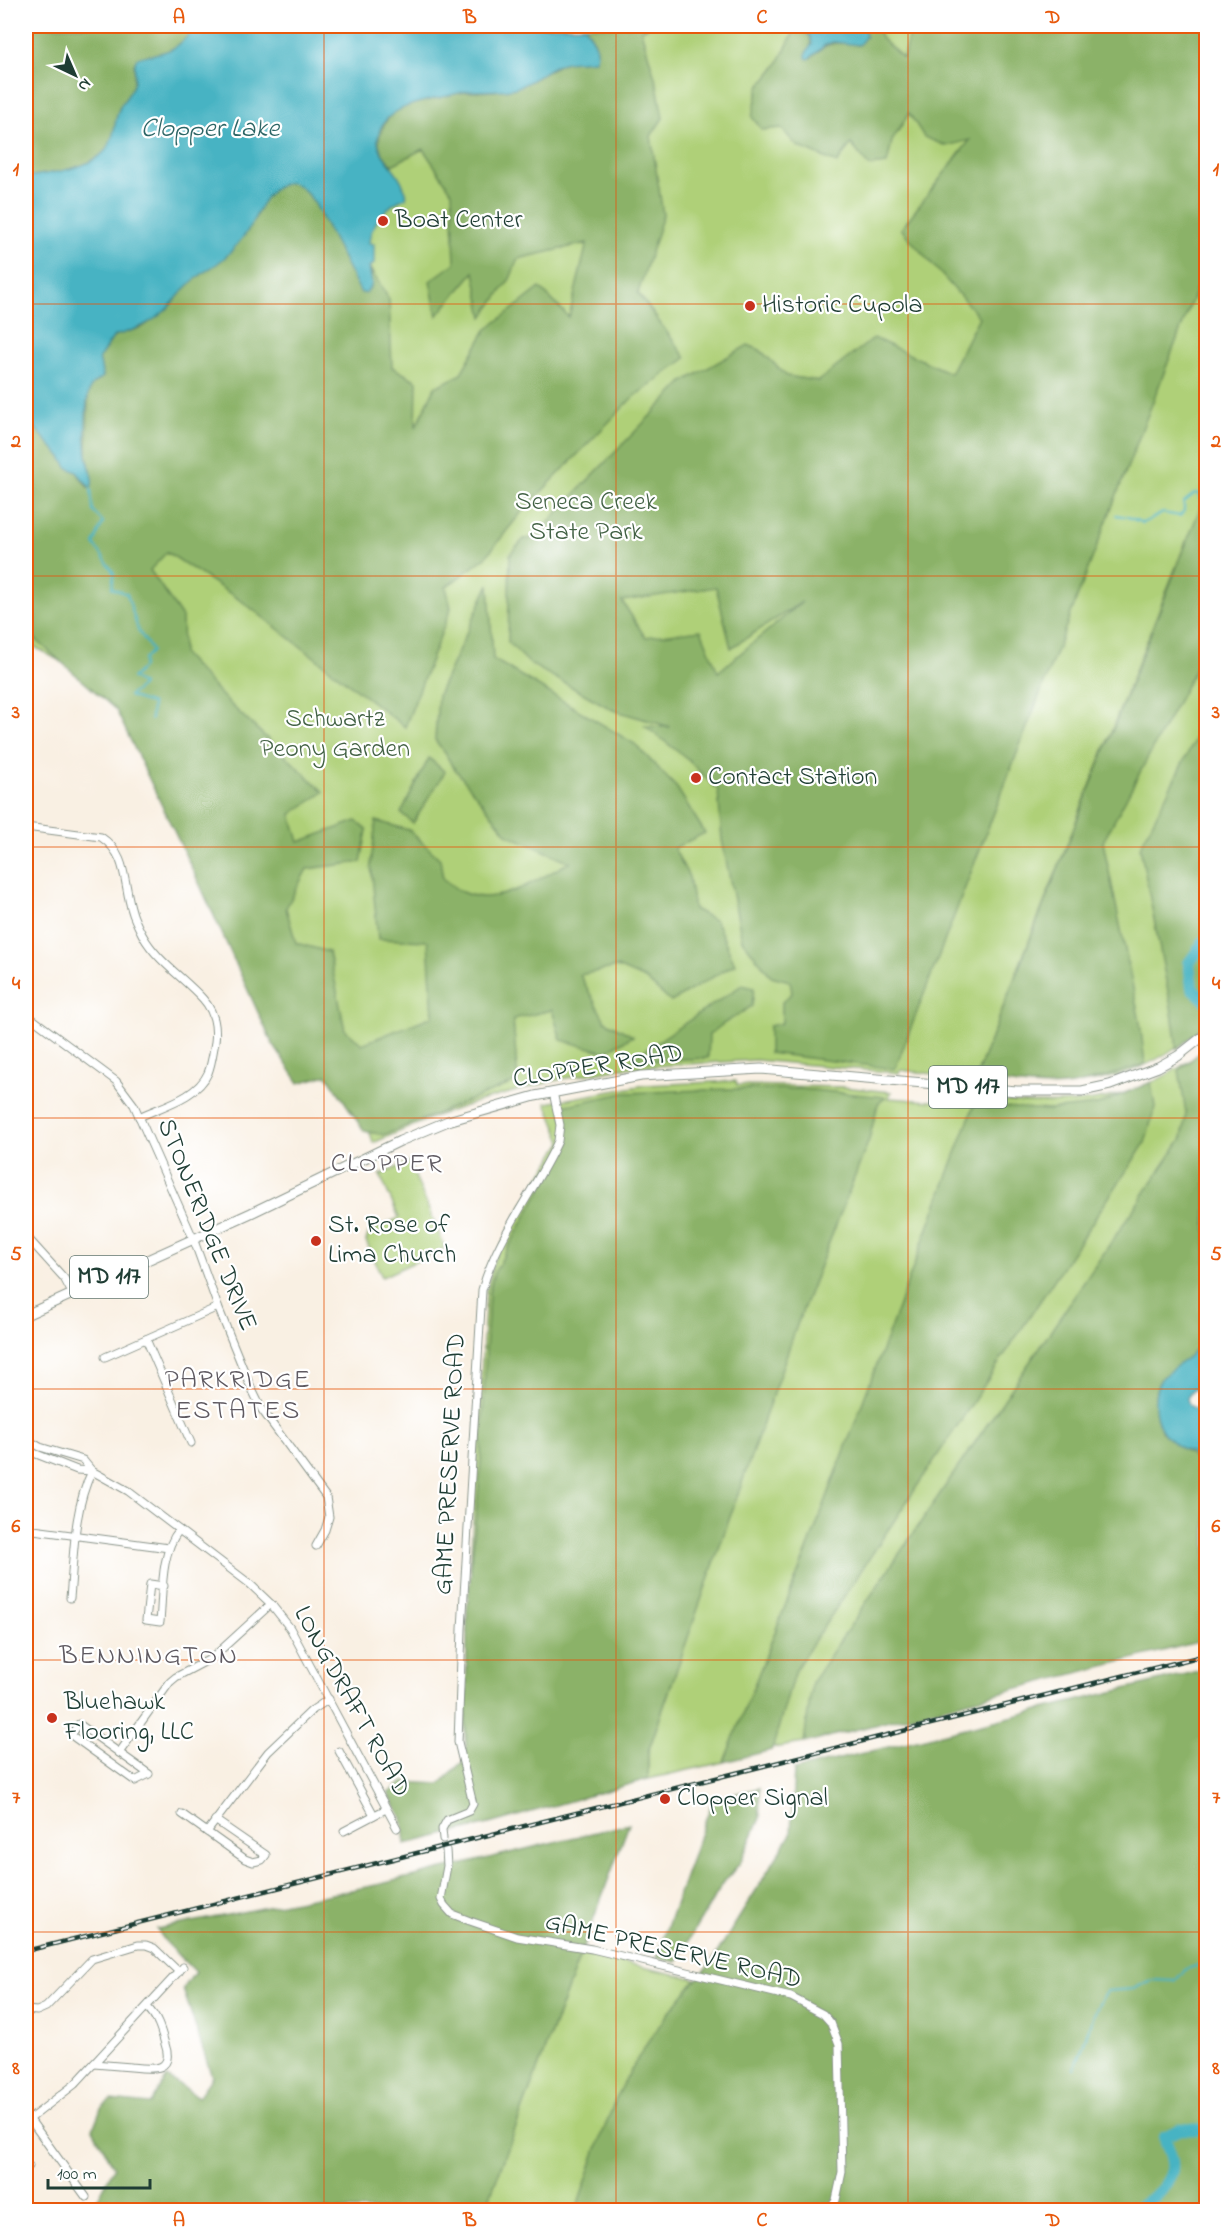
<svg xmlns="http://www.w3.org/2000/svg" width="1232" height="2236" font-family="'Indie Flower',sans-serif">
  <rect width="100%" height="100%" fill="#fff"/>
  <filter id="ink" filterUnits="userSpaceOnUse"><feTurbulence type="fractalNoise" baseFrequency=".0167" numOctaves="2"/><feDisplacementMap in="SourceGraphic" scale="12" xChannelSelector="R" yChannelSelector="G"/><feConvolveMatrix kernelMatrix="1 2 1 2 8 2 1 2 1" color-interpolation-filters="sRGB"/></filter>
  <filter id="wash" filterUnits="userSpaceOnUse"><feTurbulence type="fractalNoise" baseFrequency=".008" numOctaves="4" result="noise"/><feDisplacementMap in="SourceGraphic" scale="24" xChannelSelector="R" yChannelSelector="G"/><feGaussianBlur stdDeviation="1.35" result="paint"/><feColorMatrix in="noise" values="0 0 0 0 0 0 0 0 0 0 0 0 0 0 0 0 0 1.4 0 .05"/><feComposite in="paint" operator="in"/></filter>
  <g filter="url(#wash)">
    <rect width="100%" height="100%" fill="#f9f0e3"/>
    <g fill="#afd078" stroke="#678656" stroke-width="1.5">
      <path d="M26,26H1206V1023C1134,1090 1071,1089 978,1080L1188,544L1186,541L975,1079L900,1070L899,1073L756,1060L622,1068L561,1079L479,1101L436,1116L373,1143L336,1023L129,700L26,642Z"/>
      <path d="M1206,1048V1288L804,1743L727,1755L724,1762L648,1779V1752L706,1583L471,1809L464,1726L475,1570H470L486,1290L495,1258L520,1210L562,1142L546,1103L645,1085L736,1081L737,1085L842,1087L891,1092L889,1098L969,1104L971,1099C1065,1107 1130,1110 1206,1048Z"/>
      <polygon points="409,1162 445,1248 382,1277 366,1241 369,1232 399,1218 380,1175"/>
      <polygon points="581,1953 696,1979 651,2037 617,2098 576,2210 485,2210"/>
    </g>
    <g fill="#8bb268" stroke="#55784e" stroke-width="1.5" fill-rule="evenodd">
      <path d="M26,26H194C189,35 181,47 170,51C154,58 146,50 134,64C135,75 134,87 129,96C126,100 122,103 120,107C115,120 117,136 108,148C92,169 50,173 26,177Z"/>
      <path d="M585,26H651L641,30L657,84L663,118L651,136L663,215L638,293L686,358L631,399L520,514L486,557L446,587L451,608L405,727L243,602L167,552L150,570L182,617L183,654L227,701L324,792L291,814L299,842L356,821L367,830L361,862L307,869L286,908L296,943L329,952L345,1030L362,1044L433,1016L428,941L378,939L371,864L376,821L409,830L440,859L443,879C449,883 455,889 462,892C498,909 540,878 570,862L508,835L451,764L445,753L435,740L438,695L489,584L493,659L635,744L677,788L705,833L674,848L689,877L694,909L716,921L735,964L671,1002L645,979L617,967L580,975L605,1021L633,1036L605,1052L561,1040L552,1010L513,1019L518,1081L384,1135L364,1131L327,1075L299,1083L272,1043L199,883L116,710L26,631V418L62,457L67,467L77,472L88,488L92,476L87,455L88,394L91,386L103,377L99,358L114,336L143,327L167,309L188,285L203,273L254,221L262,202L270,192L283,183L289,182L297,184L305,190L314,202L361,292L372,275L369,267L389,299L392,367L417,381L416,427L435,387L460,375L486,330L540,288L569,317L587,243L518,259L510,279L483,317L474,272L437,316L430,281L455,263L452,192L423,149L392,165C381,154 375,145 382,129C385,121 392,113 400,109C413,102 457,92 472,92C487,91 502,92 517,87C543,79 560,55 589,61L595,42Z"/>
      <path d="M797,26L810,36L812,57C826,41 839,41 859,45L866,29L864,26H876L882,39L903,58L909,34L904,26H1206V264L895,1069L769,1053V1026L782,1023V1002L792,993L790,981L771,976L742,940L722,840L718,790L686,758L645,726L670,727L613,710L530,664L508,642L510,554L524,539L535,538L563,506L683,382L748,345L760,350L787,376L818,381L874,338L950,373L979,317L901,229L970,140L946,146L924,137L909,113L892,141L887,164L869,166L851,144L837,163L797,146L781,128L762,130L752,117L759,87L777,65ZM716,587L731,648L802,602L718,672L701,630L645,637L622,601Z"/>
      <path d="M1206,493V648L1103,842L1140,1022L1145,1064C1122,1072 1097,1080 1073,1085C1041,1090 1006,1083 975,1079Z"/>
      <polygon points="1206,717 1206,1023 1177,1049 1172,1012 1140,847"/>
      <polygon points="429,758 445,772 413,823 401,813"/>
      <polygon points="742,985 754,988 752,1006 723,1024 709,1035 708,1058 627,1062"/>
      <polygon points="1206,1048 1206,1338 1184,1361 1162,1377 1158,1385 1155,1395 1161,1431 1186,1452 1206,1465 1206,1640 804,1743 812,1682 1182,1138 1186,1113 1179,1070"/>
      <polygon points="1151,1082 1155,1107 1145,1143 795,1670 772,1750 724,1762 811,1540 974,1105 1049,1110 1097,1105"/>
      <polygon points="730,1089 802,1089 886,1097 878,1104 869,1140 797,1325 648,1752 648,1779 489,1824 405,1844 402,1818 388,1793 404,1782 440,1784 466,1758 467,1610 480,1474 489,1292 494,1273 568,1141 562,1106 624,1093"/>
      <path d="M1206,1669V2210H576C589,2174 601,2132 617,2097C639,2050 673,2003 709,1966L791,1834L794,1770Z"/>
      <polygon points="759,1788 760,1818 740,1863 724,1882 695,1929 677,1962 656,1958 713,1799"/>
      <polygon points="629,1824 485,2210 92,2210 114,2167 93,2129 101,2108 111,2100 150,2104 167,2077 198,2097 212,2077 183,1989 195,1972 167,1944 157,1929 381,1884"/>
    </g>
    <g fill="#46b3c3" stroke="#32787c" stroke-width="1.5">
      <path d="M194,26H585C590,37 602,47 595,60C581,62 568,59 555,66C541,73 530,84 515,88C498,92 486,90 470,91C461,92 451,95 443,97C420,102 381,108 378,138C376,154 398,169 403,185C405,191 408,191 406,198C388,203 370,225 369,243L374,244V264L369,267L372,284L366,293H361L314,202C306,192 295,177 281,185C261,195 257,219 244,236C237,245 228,256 218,263C208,270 197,276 189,285C181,292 175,301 167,309C151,324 135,330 114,336L99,358L103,377C100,379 94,382 92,385C84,395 85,443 87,456C89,467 95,478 91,489L77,472L67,467L61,457L26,418V177C49,173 97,169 109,145C116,132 114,117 121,105C127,95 131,94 134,81C136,73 133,66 136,59C142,55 148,56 155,54C174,51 185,42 194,26Z"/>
      <polygon points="799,26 864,26 866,36 859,45 833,42 825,45 809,59 806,58 806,53 812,44 810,36"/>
      <path d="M1206,1338V1386L1193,1390L1187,1398L1189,1405L1196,1409L1206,1406V1459C1177,1449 1154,1436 1155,1401C1155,1394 1157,1385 1161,1379C1167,1372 1176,1367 1183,1361C1192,1354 1199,1346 1206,1338Z"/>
    </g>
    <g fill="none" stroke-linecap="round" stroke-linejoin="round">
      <g stroke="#46b3c3" stroke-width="2">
        <polyline points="91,489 93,511 103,522 94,544 114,573 112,588 127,594 138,630 152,651 144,659 143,667 132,678 143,685 129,696 152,704 151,720"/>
        <polyline points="1116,515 1128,517 1143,523 1163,513 1180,516 1184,511 1184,502 1194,494 1199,493 1203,505 1206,505"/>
        <path d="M1074,2069C1086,2043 1090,2014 1107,1991L1133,1989L1152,1980L1175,1981L1185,1970L1206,1962"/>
      </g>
      <g stroke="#46b3c3" stroke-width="12">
        <polyline points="1206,939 1189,963 1192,988 1206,1001"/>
        <polyline points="1094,2210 1100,2210"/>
        <path d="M1132,2210C1148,2204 1168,2188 1172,2170C1174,2160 1168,2147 1164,2137L1180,2129L1206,2130"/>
      </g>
    </g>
  </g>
  <g filter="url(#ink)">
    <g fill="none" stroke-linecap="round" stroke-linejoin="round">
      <defs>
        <g id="minor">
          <path d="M26,827L101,837C128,855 123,883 132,911C134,919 139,928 143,936C157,961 184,978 203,999C214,1011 217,1026 215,1042C213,1052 212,1063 208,1073C197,1098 162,1106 139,1117"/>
          <polyline points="26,1014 116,1081 134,1105 193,1238 218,1307 249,1383 262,1410 326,1497 329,1517 325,1530 316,1546"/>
          <polyline points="26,1236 64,1278 72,1293"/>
          <polyline points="146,1339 191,1443"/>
          <polyline points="105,1357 218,1307"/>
          <polyline points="26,1439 40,1447 83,1460 92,1471 128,1491 250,1584 271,1604 290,1628 397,1828"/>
          <polyline points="26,1450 77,1470 92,1471"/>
          <polyline points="26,1529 169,1548"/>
          <path d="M164,1586L150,1584L146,1620L160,1622C163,1592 160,1554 179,1530"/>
          <path d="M70,1598C74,1556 73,1510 92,1471"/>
          <polygon points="79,1724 149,1774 135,1781 71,1735"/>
          <polyline points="339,1751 374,1815"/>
          <polyline points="119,1753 170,1682 176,1677 212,1658 271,1604"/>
          <polyline points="182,1814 245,1859 253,1862 262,1860 266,1855 215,1820"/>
          <polyline points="344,1831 386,1809"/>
          <polyline points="207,1832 268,1752 311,1711 329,1699"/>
          <path d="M443,1839L442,1829L447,1820L469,1811L473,1804L458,1742L462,1629L482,1290C497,1236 535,1191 558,1141L560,1125L553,1092"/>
          <polyline points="446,1850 447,1866 441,1899 444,1905 452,1914 470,1921 517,1937 592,1949 791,1997 823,2014 831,2023 839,2044 842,2172 836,2200 830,2210"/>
          <polyline points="26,2010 37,2011 46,2007 92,1959 138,1945 146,1945 154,1948 179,1972"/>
          <path d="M94,2064C106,2065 119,2066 131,2067C151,2069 175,2073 165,2044C161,2030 158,2018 147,2007"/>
          <polyline points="26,2114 86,2197"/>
          <polyline points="26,2122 75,2084 183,1967"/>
          <polyline points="26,2168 29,2166"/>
        </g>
        <polyline id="major" points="26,1315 251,1213 400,1141 448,1121 535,1096 641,1076 761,1069 1017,1091 1082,1091 1110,1085 1158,1067 1178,1056 1206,1034"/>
      </defs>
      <use href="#minor" stroke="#8c968c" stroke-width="9"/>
      <use href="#major" stroke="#8c968c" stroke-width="11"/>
      <use href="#minor" stroke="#fff" stroke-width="7"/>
      <use href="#major" stroke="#fff" stroke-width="9"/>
      <defs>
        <polyline id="rail" points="26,1951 1206,1655"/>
      </defs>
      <use href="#rail" stroke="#1f3d34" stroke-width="4.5"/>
      <use href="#rail" stroke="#fff" stroke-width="2" stroke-dasharray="7" stroke-linecap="butt"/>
    </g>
  </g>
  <path fill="none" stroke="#e8590c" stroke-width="1.5" stroke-opacity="0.55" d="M324,26V2210M616,26V2210M908,26V2210M26,304H1206M26,576H1206M26,847H1206M26,1118H1206M26,1389H1206M26,1660H1206M26,1932H1206"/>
  <g fill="#c8321e" stroke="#fff" stroke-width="2">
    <circle cx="383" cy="221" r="6"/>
    <circle cx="750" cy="306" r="6"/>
    <circle cx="696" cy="778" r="6"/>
    <circle cx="316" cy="1241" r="6"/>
    <circle cx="52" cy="1718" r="6"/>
    <circle cx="665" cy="1799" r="6"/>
  </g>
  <g text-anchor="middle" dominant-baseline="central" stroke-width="4.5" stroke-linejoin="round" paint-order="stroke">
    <g fill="#fff" stroke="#627771" stroke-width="1.5">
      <rect x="929" y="1066" width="78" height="42" rx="4.5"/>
      <rect x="70" y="1256" width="78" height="42" rx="4.5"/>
    </g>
    <g font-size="24" font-weight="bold" fill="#1f3d34">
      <text x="968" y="1087">MD 117</text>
      <text x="109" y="1277">MD 117</text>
    </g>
    <g font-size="26" fill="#1f3d34" stroke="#fff" text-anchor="start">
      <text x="395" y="221">Boat Center</text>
      <text x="762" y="306">Historic Cupola</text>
      <text x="708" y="778">Contact Station</text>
      <text x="328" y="1226">St. Rose of<tspan x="328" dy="30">Lima Church</tspan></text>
      <text x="64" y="1703">Bluehawk<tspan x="64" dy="30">Flooring, LLC</tspan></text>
      <text x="677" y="1799">Clopper Signal</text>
    </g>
    <g font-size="26" fill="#436245" stroke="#fff">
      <text x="586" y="503">Seneca Creek<tspan x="586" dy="30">State Park</tspan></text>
      <text x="335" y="720">Schwartz<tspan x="335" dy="30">Peony Garden</tspan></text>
    </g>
    <g font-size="26" fill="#1f3d34" stroke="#fff">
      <text transform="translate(598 1067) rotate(-9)">CLOPPER ROAD</text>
      <text transform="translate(206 1225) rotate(68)">STONERIDGE DRIVE</text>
      <text transform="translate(451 1464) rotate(-87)">GAME PRESERVE ROAD</text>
      <text transform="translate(351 1702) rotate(61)">LONGDRAFT ROAD</text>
      <text transform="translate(673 1952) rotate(13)">GAME PRESERVE ROAD</text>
    </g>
    <g font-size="27" font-style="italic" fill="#2d6666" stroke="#fff">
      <text x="210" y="129">Clopper Lake</text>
    </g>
    <g font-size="27" letter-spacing="1.5" fill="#5f5a61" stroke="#fff">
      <text x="387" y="1164">CLOPPER</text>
      <text x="238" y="1380">PARKRIDGE<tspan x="238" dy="31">ESTATES</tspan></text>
      <text x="149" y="1656">BENNINGTON</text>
    </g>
  </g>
  <rect width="1232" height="2236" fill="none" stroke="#fff" stroke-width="66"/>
  <g transform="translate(75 75) rotate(136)" stroke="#ffffff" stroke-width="4.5" paint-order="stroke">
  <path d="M0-4.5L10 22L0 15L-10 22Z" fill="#1f3d34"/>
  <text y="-9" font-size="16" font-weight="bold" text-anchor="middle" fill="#1f3d34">N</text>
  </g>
  <path d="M48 2179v9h102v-9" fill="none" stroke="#1f3d34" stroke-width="3"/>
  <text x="57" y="2179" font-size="18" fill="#1f3d34" stroke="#ffffff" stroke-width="4.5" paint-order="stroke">100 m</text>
  <rect x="33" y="33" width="1166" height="2170" fill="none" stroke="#e8590c" stroke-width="2"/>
  <g font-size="20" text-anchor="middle" font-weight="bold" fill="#e8590c">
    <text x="179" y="23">A</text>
    <text x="470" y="23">B</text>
    <text x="762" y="23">C</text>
    <text x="1053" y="23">D</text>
    <text x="16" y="175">1</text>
    <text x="1216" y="175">1</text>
    <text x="16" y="447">2</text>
    <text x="1216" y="447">2</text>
    <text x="16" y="718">3</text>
    <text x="1216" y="718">3</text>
    <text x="16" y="989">4</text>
    <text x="1216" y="989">4</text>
    <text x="16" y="1260">5</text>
    <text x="1216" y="1260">5</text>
    <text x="16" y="1532">6</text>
    <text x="1216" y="1532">6</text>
    <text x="16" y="1803">7</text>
    <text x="1216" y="1803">7</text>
    <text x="16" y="2074">8</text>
    <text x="1216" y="2074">8</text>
    <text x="179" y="2226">A</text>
    <text x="470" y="2226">B</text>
    <text x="762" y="2226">C</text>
    <text x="1053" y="2226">D</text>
  </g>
</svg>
